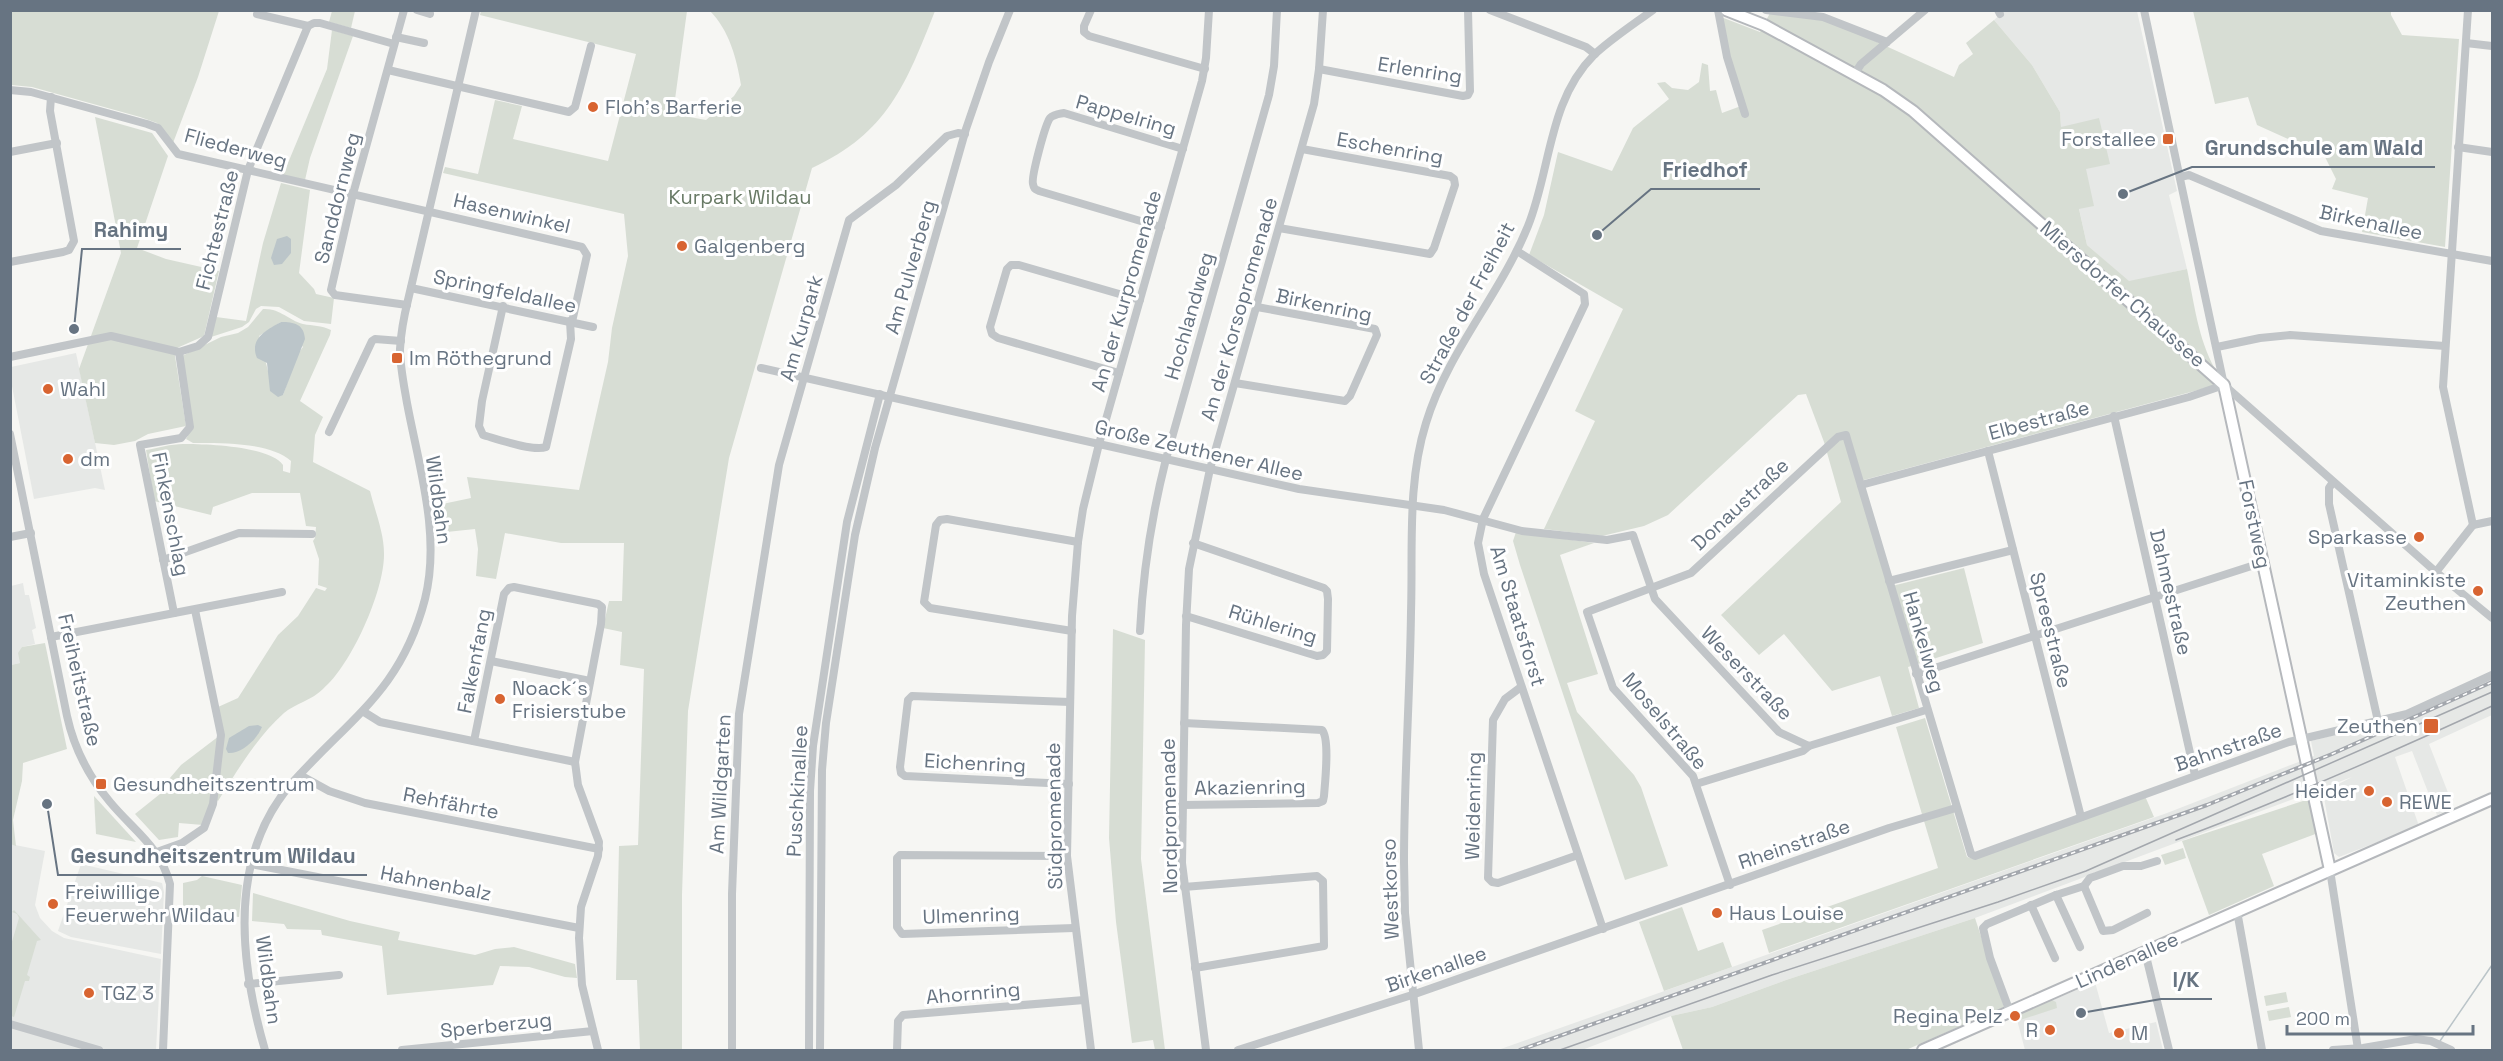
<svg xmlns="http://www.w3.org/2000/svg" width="2503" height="1061" font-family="'Space Grotesk',sans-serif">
  <rect width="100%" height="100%" fill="#f6f6f3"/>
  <g fill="#e6e8e6">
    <polygon points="2004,11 2137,11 2177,191 2169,195 2187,269 2129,282 2087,245 2061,127 2060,112 2032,65 1994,20"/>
    <polygon points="76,353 105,490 95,488 34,499 11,381 11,367"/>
    <polygon points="23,583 25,595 29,595 36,628 32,630 35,644 22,647 20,663 11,665 11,586"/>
    <polygon points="2492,678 2492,715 2429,744 2454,808 2437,815 2412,751 2395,757 2419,826 2339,857 2334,853 2323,792 2352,777 1975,918 1786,980 1712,1007 1671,1016 1582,1050 1498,1050 2167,813 2314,756 2311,741 2377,724"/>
    <polygon points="10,844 45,851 35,905 40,918 52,931 64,938 161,959 156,1050 11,1050"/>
    <polygon points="81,864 162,883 164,892 161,954 71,937 58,931"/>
    <polygon points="2095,982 2109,1033 2156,1022 2163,1050 2025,1050 2016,1016"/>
  </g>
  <g fill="#d7ddd4" fill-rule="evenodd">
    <polygon points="11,11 219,11 198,77 173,143 157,123 140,117 32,87 11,85"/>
    <polygon points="332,11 355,11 351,28 329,22"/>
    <path d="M481,11H687L673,114L706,120L734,96L741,85C737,59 729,30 710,11H935C906,84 888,133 812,168L729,458L688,711L682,895V1050H640L637,980H616L619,846L638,845L644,669L620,665L622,632L603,628L609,601H622L624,543H561L505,533L496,579L476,576L478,549L475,529L437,533L433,506L471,498L467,477L579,490L608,362L612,328L628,256L624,214L443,173L445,167L478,174L495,100L522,106L513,139L608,161L636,54L480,15Z"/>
    <polygon points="2193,11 2391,11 2391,15 2402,35 2459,39 2445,247 2362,232 2368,198 2332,189 2336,179 2324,155 2257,125 2248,97 2215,104"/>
    <path d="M1770,13L1822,20L1855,32L1954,77L1959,65L1973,54L1966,43L1994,20L2032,65L2060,112L2061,127L2099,118L2110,164L2086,169L2094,206L2079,209L2087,245L2129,281L2187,269C2194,302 2198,339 2215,369C2218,375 2217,381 2213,386L1860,481L1888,587L1964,568L1983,643L1908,667L1919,708L1892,716L1880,676L1832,691L1784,634L1759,655L1721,615L1841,502L1824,442L1806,394L1798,395L1668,515L1644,526L1602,536L1544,529L1595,421L1575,411L1623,309L1529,255L1544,215L1558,152L1612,171L1633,128L1669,99L1657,83L1665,82L1672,88L1688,90L1699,82L1702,63L1708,65L1710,91L1716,90L1722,113L1741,106L1721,17L1760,32Z"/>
    <polygon points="332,30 353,36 310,158 305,180 283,175 327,69"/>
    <polygon points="95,117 152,133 168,156 137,248 166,259 219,271 204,336 177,348 175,356 186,426 148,434 135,441 114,445 95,443 79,369 121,253"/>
    <polygon points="281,183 310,190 299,273 314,289 316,294 334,298 331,324 304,321 279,307 261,306 256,309 249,322 242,327 211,337 216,317 246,321 263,243"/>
    <path d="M263,309C280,308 288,320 303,324C313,326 321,325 331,330L330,335L300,401L323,417L315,435L313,462L370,491C375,511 384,533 384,553C385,590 351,666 323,689C312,700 295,704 284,713C257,737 237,771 218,801L215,798L220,759L218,707L238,698L278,635L298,616L316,588L325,591L327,588L318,585L319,559L313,541L315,538L316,527L306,526L300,493H252L213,507L211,515L154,501L146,450C158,448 171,444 183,444C206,444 270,446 283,465V471L290,473L291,461C270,442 220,443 193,443L186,439L193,426L182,356L221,337L238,333L248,327ZM281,322L303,347L297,355L283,395L268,371L259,336Z"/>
    <polygon points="1516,532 1594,543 1560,555 1598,674 1567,683 1577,712 1634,775 1641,787 1668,866 1625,880 1520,565 1513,541"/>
    <polygon points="1113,629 1145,640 1141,859 1165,1050 1155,1050 1153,1040 1132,1043 1116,922 1109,838"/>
    <polygon points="45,643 67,749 23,763 22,781 13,820 16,846 10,844 11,665 20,663 18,653 22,647"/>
    <polygon points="1925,718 1967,857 1975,859 2145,796 2154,817 1769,953 1762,930 1938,868 1896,727"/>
    <polygon points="219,736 209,813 203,825 179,823 178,837 159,840 135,814 165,790 164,785 181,765"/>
    <polygon points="94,796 136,842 96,834"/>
    <polygon points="2309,799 2318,833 2262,854 2274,886 2209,915 2182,841"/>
    <polygon points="2183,848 2186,858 2165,865 2161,855"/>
    <polygon points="202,876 242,885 239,917 183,911 183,883 197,880"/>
    <polygon points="253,893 350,921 400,932 398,940 475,955 495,949 514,947 575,964 577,978 565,977 529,967 500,966 493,985 387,995 382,946 322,935 321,930 287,929 284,924 252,921"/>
    <polygon points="1682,907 1698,951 1723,942 1732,967 1664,991 1639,922"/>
    <polygon points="14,910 41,940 37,941 27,975 30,977 29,981 25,981 14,1017 11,1016 11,945 19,918 17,914 12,912"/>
    <polygon points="1975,918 2004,1007 1906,1050 1683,1050 1671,1016 1712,1007 1786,980"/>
    <polygon points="2286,992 2288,1002 2266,1006 2264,996"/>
    <polygon points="2052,1000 2056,1002 2057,1008 2017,1021 2016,1016"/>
    <polygon points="2289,1007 2291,1017 2269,1021 2267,1011"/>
  </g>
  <g fill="#bbc5c9">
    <polygon points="287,236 291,239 291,253 282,264 274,265 271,258 277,239"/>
    <path d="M281,322C294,322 304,324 305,339L283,395L278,397L270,391L267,363L257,358C249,339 266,330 281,322Z"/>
    <path d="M258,725L262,727C257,739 242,754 228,753L226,749L229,738L249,726Z"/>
  </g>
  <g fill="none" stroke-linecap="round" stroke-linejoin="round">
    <polyline stroke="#bbc5c9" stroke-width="1.5" points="2440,1041 2492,965"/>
    <defs>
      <g id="major">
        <polyline points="1726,10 1764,25 1883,90 1913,111 2224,385 2330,870"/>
        <polyline points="1923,1050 2492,799"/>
      </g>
    </defs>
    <use href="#major" stroke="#b5b8bc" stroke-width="14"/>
    <g stroke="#c1c5c8" stroke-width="8">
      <polyline points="404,10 353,194 331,290 335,295 407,305"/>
      <polyline points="417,10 430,14"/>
      <polyline points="1091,10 1084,26 1084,32 1089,36 1205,69"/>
      <polyline points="1490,10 1586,47 1595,54"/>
      <polyline points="1718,10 1727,57 1745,114"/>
      <polyline points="1766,10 1823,17 1887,42"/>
      <polyline points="1998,10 2000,14"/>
      <polyline points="2144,10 2224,385"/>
      <polyline points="2468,10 2443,387 2473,525"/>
      <polyline points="257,14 308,26"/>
      <polyline points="396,37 424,43"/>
      <polyline points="2466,43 2492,46"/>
      <polyline points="1319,69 1463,96 1468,95 1470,91 1468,10"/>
      <polyline points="388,70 569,112 575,107 591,46"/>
      <polyline points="1854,75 1861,64 1925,10"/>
      <polyline points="10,90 31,92 147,124 158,128 178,154 582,247 587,255 572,322"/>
      <polyline points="2458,147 2492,152"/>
      <polyline points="10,152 57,143"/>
      <polyline points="2180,177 2189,175 2321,231 2492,261"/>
      <path d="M1161,227L1039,191C1035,189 1034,189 1033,184C1031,177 1045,125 1050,118C1054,114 1059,114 1064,113L1183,149"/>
      <polyline points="1279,228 1430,254 1434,248 1455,185 1454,179 1450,176 1302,149"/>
      <polyline points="1517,251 1584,294 1585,304 1483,519 1478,543 1484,574 1603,929"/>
      <polyline points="10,262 63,252 69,250 74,241 50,111 51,97"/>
      <polyline points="411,288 593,327"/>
      <path d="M503,306L482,401L479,426L483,435C497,439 534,452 546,447L571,339L570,321"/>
      <polyline points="2217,347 2260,338 2290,335 2445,346"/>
      <polyline points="10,357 111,336 179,352 198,346 208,337 248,170 308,26 314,23 320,23 394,44"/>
      <polyline points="761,368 1299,489 1444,510 1522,531 1607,540 1633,535 1655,599 1779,732 1809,746 1926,710"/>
      <polyline points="1119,373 998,338 992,334 990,327 1007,269 1011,265 1019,265 1140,300"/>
      <polyline points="1235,383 1345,401 1350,396 1377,335 1375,329 1257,307"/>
      <polyline points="2224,385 2436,572 2492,618"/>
      <polyline points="2114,416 2195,775"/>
      <polyline points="329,432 372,341 375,339 401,341"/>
      <path d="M10,434L67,716C74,748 89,777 110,802C134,831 160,846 170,884L163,1050"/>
      <polyline points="1988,451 2081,817"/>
      <polyline points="2333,482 2329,488 2329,504 2378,721"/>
      <polyline points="1861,485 2189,397 2224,385"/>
      <polyline points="10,537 31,533"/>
      <polyline points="163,560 239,533 312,534"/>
      <polyline points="2436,572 2473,525 2492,521"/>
      <polyline points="1889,581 2013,550"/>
      <polyline points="174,613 140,445 181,438 190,427 179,352"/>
      <polyline points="1186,616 1317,656 1323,655 1327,651 1328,599 1327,591 1324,588 1193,543"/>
      <polyline points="1072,631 930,608 924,602 936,525 940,520 947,519 1078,542"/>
      <path d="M1140,631C1143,571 1151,518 1166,459L1269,95L1274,66L1277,10"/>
      <polyline points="51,637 282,592"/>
      <polyline points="491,661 590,681"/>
      <polyline points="1916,674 2264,562"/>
      <polyline points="1521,687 1505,699 1493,720 1488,878 1492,882 1498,883 1578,855"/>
      <polyline points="364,712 380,722 575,762"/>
      <polyline points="474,741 504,594 509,588 514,587 598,604 602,607 601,624 575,762 578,785 599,842 598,856 581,907 579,938 582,985 598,1050"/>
      <polyline points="300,775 329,791 365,803 599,849"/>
      <polyline points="1069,784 905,776 901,773 900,767 908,700 912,696 1070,702"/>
      <polyline points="1696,784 1803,751 1809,746"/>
      <path d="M1182,805L1318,803L1323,801L1324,796C1325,782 1330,739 1322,730L1184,723"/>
      <polyline points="157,852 182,843 204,828 213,804 221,735 195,610"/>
      <polyline points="1067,856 900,855 897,858 897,927 902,934 1074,928"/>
      <polyline points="251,864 579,928"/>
      <polyline points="2330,870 2358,1049"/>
      <polyline points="1730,885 1693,776 1613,688 1587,612 1691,573 1838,437 1846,435 1848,442 1971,854 1975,856 2289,742 2407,714 2492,675"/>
      <polyline points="2084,886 2103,931 2113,930 2147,913"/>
      <polyline points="1184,887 1317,876 1323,881 1324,946 1195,968"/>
      <polyline points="2056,895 2080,947"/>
      <polyline points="2031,905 2055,958"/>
      <polyline points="2237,911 2262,1050"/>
      <polyline points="2145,952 2169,1050"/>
      <polyline points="248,984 339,975"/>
      <polyline points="2010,1012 1990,958 1983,928 1987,924 2056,895 2084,886 2090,878 2096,876 2123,866 2141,866 2157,861"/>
      <polyline points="10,1024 99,1050"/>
      <path d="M265,1050C240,964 227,857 292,783C350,718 401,691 425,599C441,535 419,467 407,403C404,385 400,367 400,349C401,332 404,316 408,300L476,10"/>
      <polyline points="402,1050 593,1031"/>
      <polyline points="732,1050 732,894 739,714 779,465 849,220 896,185 947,136 958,133 965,134"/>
      <polyline points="809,1050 810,791 813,746 847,522 880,394"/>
      <polyline points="820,1050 822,770 826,723 855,535 875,448 966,129 989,62 1010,10"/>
      <polyline points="897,1050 898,1021 903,1015 1084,1000"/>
      <polyline points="1091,1050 1067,856 1072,616 1078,542 1083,509 1099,444 1202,81 1206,58 1209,10"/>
      <polyline points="1206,1050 1182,863 1186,625 1189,569 1210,469 1314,104 1319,69 1323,10"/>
      <polyline points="1238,1050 1412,995 1889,828 1956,808"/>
      <path d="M1419,1050L1405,913L1404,862C1404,778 1410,695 1411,612C1413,549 1407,483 1426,423C1448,351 1500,295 1528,226C1551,169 1548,101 1594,55C1611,39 1634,24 1653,10"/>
      <polyline points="2333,1050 2363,1048 2416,1039 2431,1041 2451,1050"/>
    </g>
    <use href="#major" stroke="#fff" stroke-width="10"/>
    <g stroke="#a3a7ad" stroke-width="1.5">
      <path d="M2176,840C2284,800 2388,754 2492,706"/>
      <polyline points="1560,1050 1772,975 1998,902 2086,871 2492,692"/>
    </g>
    <defs>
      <polyline id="rail" points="1520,1050 2207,805 2332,754 2492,682"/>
    </defs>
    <use href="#rail" stroke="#a3a7ad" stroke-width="4"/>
    <use href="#rail" stroke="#fff" stroke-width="1.5" stroke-dasharray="4.5" stroke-linecap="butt"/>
  </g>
  <g fill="#d86431" stroke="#fff" stroke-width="2">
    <circle cx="593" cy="107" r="6"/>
    <rect x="2162" y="133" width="12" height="12" rx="3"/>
    <circle cx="682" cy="246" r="6"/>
    <rect x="391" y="352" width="12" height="12" rx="3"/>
    <circle cx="48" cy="389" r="6"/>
    <circle cx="68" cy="459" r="6"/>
    <circle cx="2419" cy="537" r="6"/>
    <circle cx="2478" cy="591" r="6"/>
    <circle cx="500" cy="699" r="6"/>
    <rect x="2423" y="718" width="16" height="16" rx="3"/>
    <rect x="95" y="778" width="12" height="12" rx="3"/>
    <circle cx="2369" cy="791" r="6"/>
    <circle cx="2387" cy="802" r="6"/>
    <circle cx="53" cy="904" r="6"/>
    <circle cx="1717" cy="913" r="6"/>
    <circle cx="89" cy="993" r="6"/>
    <circle cx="2015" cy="1016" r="6"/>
    <circle cx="2050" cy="1030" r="6"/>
    <circle cx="2119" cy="1033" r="6"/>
  </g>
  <g text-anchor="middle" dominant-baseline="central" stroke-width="6" stroke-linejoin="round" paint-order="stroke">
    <g font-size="20" fill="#677482" stroke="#fff">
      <text transform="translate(1420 70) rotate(9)">Erlenring</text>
      <text transform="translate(1126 115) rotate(16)">Pappelring</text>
      <text transform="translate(236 148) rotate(15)">Fliederweg</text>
      <text transform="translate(1390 148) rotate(10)">Eschenring</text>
      <text transform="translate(337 198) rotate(-76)">Sanddornweg</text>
      <text transform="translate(512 213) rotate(13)">Hasenwinkel</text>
      <text transform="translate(2371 222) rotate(12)">Birkenallee</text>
      <text transform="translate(217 230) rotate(-76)">Fichtestraße</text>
      <text transform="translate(910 267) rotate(-74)">Am Pulverberg</text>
      <text transform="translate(505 291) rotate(12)">Springfeldallee</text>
      <text transform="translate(1126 291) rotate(-74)">An der Kurpromenade</text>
      <text transform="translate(2123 294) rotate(41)">Miersdorfer Chaussee</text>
      <text transform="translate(1467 303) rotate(-62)">Straße der Freiheit</text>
      <text transform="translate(1324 305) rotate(12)">Birkenring</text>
      <text transform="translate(1239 309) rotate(-74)">An der Korsopromenade</text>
      <text transform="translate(1189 316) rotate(-74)">Hochlandweg</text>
      <text transform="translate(801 328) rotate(-74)">Am Kurpark</text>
      <text transform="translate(2039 420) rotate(-15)">Elbestraße</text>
      <text transform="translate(1199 450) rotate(13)">Große Zeuthener Allee</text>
      <text transform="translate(439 500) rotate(82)">Wildbahn</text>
      <text transform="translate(1740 504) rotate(-43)">Donaustraße</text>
      <text transform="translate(171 514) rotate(79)">Finkenschlag</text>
      <text transform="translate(2255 524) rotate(78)">Forstweg</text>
      <text transform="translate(2171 592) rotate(77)">Dahmestraße</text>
      <text transform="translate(1518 616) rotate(73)">Am Staatsforst</text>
      <text transform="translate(1273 624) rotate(17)">Rühlering</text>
      <text transform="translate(2051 630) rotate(76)">Spreestraße</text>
      <text transform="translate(1924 642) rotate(74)">Hankelweg</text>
      <text transform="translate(474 661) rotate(-79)">Falkenfang</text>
      <text transform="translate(1747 673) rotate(46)">Weserstraße</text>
      <text transform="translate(80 680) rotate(77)">Freiheitstraße</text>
      <text transform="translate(1665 721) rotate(50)">Moselstraße</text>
      <text transform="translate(2228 747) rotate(-19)">Bahnstraße</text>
      <text transform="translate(975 763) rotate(3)">Eichenring</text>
      <text transform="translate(720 784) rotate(-87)">Am Wildgarten</text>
      <text transform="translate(1250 787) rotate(-1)">Akazienring</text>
      <text transform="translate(797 791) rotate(-87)">Puschkinallee</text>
      <text transform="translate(451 803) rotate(11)">Rehfährte</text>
      <text transform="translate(1473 806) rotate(-89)">Weidenring</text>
      <text transform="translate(1054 816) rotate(-91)">Südpromenade</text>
      <text transform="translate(1169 816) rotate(-91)">Nordpromenade</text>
      <text transform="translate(1794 844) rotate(-19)">Rheinstraße</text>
      <text transform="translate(436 883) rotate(11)">Hahnenbalz</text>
      <text transform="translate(1390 889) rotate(-92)">Westkorso</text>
      <text transform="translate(971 915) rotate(-2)">Ulmenring</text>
      <text transform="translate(2127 960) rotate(-24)">Lindenallee</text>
      <text transform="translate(1436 969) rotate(-19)">Birkenallee</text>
      <text transform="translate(269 980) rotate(82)">Wildbahn</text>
      <text transform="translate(973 993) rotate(-5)">Ahornring</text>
      <text transform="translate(496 1025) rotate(-6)">Sperberzug</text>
    </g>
    <g font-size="20" fill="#677482" stroke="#fff" text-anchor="start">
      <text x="605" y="107">Floh’s Barferie</text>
      <text x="2156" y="139" text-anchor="end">Forstallee</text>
      <text x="694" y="246">Galgenberg</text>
      <text x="409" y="358">Im Röthegrund</text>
      <text x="60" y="389">Wahl</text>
      <text x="80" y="459">dm</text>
      <text x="2407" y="537" text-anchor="end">Sparkasse</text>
      <text x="2466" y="580" text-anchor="end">Vitaminkiste<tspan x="2466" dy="23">Zeuthen</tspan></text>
      <text x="512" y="688">Noack´s<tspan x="512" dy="23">Frisierstube</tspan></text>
      <text x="2418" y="726" text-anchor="end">Zeuthen</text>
      <text x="113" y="784">Gesundheitszentrum</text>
      <text x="2357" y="791" text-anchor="end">Heider</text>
      <text x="2399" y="802">REWE</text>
      <text x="65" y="892">Freiwillige<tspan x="65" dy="23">Feuerwehr Wildau</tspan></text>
      <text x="1729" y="913">Haus Louise</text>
      <text x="101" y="993">TGZ 3</text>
      <text x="2003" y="1016" text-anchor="end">Regina Pelz</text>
      <text x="2038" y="1030" text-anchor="end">R</text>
      <text x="2131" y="1033">M</text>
    </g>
    <g font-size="20" fill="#687a65" stroke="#fff">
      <text x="740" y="197">Kurpark Wildau</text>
    </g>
  </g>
  <path fill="none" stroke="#677482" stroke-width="2" d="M2123 194L2192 167H2435M1597 235L1651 189H1760M74 329L82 249H181M47 804L58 875H367M2081 1013L2161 999H2212"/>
  <g fill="#677482" stroke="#fff" stroke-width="2">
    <circle cx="2123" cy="194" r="6"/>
    <circle cx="1597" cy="235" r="6"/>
    <circle cx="74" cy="329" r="6"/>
    <circle cx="47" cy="804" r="6"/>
    <circle cx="2081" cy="1013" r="6"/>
  </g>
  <g font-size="21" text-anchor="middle" font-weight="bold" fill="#677482" stroke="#fff" stroke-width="6" stroke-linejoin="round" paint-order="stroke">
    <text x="2314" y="155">Grundschule am Wald</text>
    <text x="1705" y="177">Friedhof</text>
    <text x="131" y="237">Rahimy</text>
    <text x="213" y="863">Gesundheitszentrum Wildau</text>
    <text x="2186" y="987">I/K</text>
  </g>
  <rect width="2503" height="1061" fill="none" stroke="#677482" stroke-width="24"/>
  <path d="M2287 1025v9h186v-9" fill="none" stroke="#677482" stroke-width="3"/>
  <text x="2296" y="1025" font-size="18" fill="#677482" stroke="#ffffff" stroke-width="4.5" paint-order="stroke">200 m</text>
</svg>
